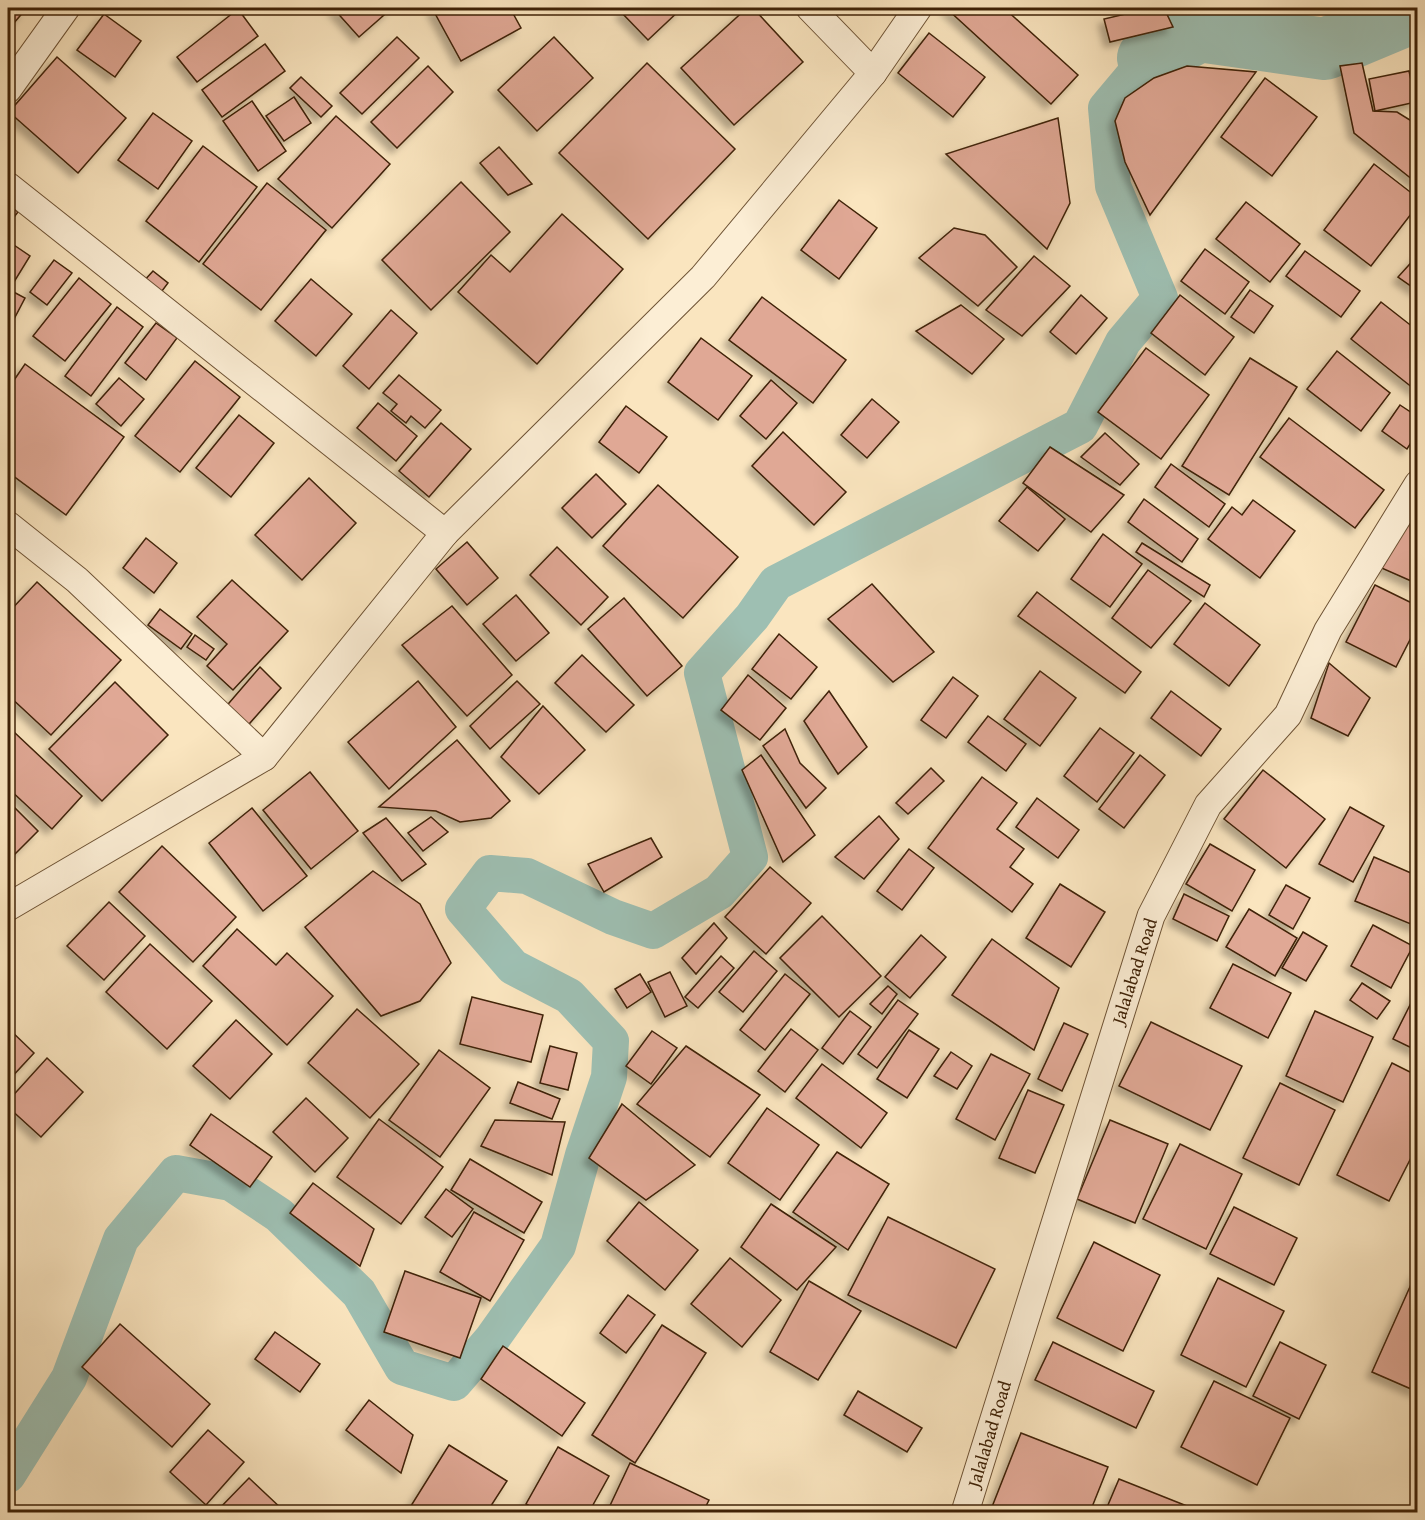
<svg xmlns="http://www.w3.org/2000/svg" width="1425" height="1520" font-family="'Gentium Book Plus',serif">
  <defs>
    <filter id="shadow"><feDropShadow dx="-5.5" dy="5.5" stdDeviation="3" flood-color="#0004"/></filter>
  </defs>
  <rect width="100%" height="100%" fill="#fae5bf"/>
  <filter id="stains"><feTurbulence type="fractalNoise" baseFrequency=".00333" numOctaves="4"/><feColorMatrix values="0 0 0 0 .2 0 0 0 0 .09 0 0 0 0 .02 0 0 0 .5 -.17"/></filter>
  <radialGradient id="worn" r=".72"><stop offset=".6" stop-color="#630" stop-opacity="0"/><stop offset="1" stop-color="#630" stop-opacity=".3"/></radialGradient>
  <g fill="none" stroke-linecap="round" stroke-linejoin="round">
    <polyline stroke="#9ebfb2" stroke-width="36" points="8,1475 69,1378 121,1239 176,1173 231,1183 279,1215 359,1293 402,1367 454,1383 492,1339 558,1246 583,1155 609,1077 611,1041 569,996 513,967 463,909 490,873 527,876 613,917 653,931 719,892 750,857 702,673 752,617 776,583 1080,426 1123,342 1160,298 1113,186 1106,108 1148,58"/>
    <polyline stroke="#9ebfb2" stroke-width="62" points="1148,58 1199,31 1325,49 1418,10"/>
  </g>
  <g fill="#e0a895" stroke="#3f2207" stroke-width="1.5" filter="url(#shadow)">
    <polygon points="8,8 25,10 8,30"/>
    <polygon points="333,8 392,8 359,37"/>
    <polygon points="432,8 510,8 521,28 461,61"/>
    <polygon points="626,8 682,8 648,40 621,12"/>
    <polygon points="747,8 753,8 803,62 734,125 681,68"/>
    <polygon points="946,8 1004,8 1078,75 1051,104"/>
    <polygon points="1151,8 1164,8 1173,27 1110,42 1104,19"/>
    <polygon points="238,9 258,36 197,82 177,57"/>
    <polygon points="104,14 141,41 115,77 77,50"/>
    <polygon points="929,33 985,77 953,117 898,73"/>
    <polygon points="397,37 419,58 362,114 340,93"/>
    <polygon points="554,37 593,78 537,131 498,90"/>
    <polygon points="265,44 285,71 222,117 202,90"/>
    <polygon points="57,57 126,118 78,173 9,112"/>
    <polygon points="647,63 735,149 648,239 559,153"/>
    <polygon points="1362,63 1373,111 1397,112 1418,125 1418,184 1354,133 1340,66"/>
    <polygon points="428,66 453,92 397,148 371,122"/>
    <polygon points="1187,66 1256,72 1150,215 1125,162 1115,121 1125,98 1154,78"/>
    <polygon points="1409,71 1416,102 1375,111 1369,79"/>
    <polygon points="301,77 332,106 321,117 290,88"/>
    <polygon points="1265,78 1317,117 1272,176 1221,137"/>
    <polygon points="294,97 311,123 284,141 266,116"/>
    <polygon points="252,101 286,151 258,171 223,121"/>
    <polygon points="153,113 192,141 158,189 118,160"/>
    <polygon points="336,116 390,164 332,228 278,179"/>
    <polygon points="1058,118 1070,203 1047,249 946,154"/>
    <polygon points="203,146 257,187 199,262 146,221"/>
    <polygon points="499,147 532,184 508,195 480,163"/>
    <polygon points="1374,164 1418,198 1418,205 1371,266 1324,230"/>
    <polygon points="461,182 510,232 431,310 382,260"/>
    <polygon points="267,183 326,230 261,310 203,264"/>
    <polygon points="839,200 877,228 839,279 801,250"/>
    <polygon points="1246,202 1300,244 1270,282 1216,239"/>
    <polygon points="8,204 18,212 8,225"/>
    <polygon points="562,214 623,269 537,364 458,292 491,255 510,272"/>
    <polygon points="954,228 985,235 1017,267 978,306 919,258"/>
    <polygon points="8,241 30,256 14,282 8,278"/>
    <polygon points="1205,249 1249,282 1225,314 1181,281"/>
    <polygon points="1305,251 1360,291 1341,317 1286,276"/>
    <polygon points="1418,255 1418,291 1398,277"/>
    <polygon points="1034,256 1070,286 1022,336 986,310"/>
    <polygon points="54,260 72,273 47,305 30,292"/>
    <polygon points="153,271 168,283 159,295 143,282"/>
    <polygon points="79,278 111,304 65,361 33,336"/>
    <polygon points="311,279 352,314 316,356 275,321"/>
    <polygon points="8,289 25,298 13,321 8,318"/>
    <polygon points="1250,290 1273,306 1254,333 1231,317"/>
    <polygon points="1081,295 1107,318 1076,354 1050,332"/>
    <polygon points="1180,295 1234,337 1205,375 1151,333"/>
    <polygon points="762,297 846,360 813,403 729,340"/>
    <polygon points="1381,302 1418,331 1418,392 1351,339"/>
    <polygon points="961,305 1004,339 972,374 916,331"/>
    <polygon points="117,307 143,327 91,396 65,376"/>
    <polygon points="391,310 417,333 369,389 343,366"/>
    <polygon points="156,323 177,338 146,380 125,363"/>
    <polygon points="701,338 752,376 718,420 668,382"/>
    <polygon points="1146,348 1209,395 1161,459 1098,412"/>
    <polygon points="1337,351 1390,393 1361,431 1307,389"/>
    <polygon points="1250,358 1297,387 1229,495 1182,466"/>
    <polygon points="195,361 240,397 180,472 135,436"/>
    <polygon points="25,364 124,437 66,515 8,472 8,389"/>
    <polygon points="399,375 441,410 425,428 411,416 406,423 391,411 397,404 383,393"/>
    <polygon points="119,378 144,399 121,426 96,404"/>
    <polygon points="771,380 797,403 766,439 740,416"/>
    <polygon points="872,399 899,422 867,458 841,435"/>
    <polygon points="378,403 417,436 396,461 357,428"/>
    <polygon points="1400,405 1418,417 1418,432 1407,449 1382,431"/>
    <polygon points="626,406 667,437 639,473 599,442"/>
    <polygon points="239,415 274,443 231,497 196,468"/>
    <polygon points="1289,418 1384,490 1355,528 1260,457"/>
    <polygon points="441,423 471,449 429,497 399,471"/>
    <polygon points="783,432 846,492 814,525 752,466"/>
    <polygon points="1105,433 1139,464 1120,485 1081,457"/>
    <polygon points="1050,447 1124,495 1091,532 1023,483"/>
    <polygon points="1171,464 1225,504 1209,527 1155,487"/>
    <polygon points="596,474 626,504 592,538 562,508"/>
    <polygon points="309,478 356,523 302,580 255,535"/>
    <polygon points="658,485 738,557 683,618 603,546"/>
    <polygon points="1027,487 1065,519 1038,551 999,521"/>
    <polygon points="1144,499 1198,539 1182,562 1128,522"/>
    <polygon points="1253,500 1295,531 1260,578 1208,539 1232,507 1242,515"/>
    <polygon points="1418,503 1418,584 1377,566"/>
    <polygon points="1103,534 1142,564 1110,607 1071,579"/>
    <polygon points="146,538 177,563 154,593 123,568"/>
    <polygon points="467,542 498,578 467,605 436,569"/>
    <polygon points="1142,543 1210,585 1204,597 1136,552"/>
    <polygon points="557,547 608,597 581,625 530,575"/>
    <polygon points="1148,570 1191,601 1151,648 1112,618"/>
    <polygon points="232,580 288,631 233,690 207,666 227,644 197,617"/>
    <polygon points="37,582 121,660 51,735 8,695 8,613"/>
    <polygon points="872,584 934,652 893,682 828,619"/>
    <polygon points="1375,585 1418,606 1418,624 1396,667 1346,642"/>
    <polygon points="1037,592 1141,672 1125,693 1018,616"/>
    <polygon points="516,595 549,633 516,661 483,624"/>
    <polygon points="624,598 682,666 647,696 588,629"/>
    <polygon points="1205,603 1260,645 1229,686 1174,644"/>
    <polygon points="452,606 512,675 467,716 402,645"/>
    <polygon points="160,609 192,634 181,649 148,625"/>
    <polygon points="779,634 817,667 791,699 752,669"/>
    <polygon points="195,635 214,649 206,660 187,647"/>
    <polygon points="582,655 634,705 606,732 555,683"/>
    <polygon points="1329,663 1370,698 1348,736 1311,718"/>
    <polygon points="260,667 281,688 242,732 223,710"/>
    <polygon points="1040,671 1076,698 1040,746 1004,719"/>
    <polygon points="748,675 786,708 760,740 721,710"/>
    <polygon points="953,677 978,696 946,738 921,720"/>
    <polygon points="418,681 456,727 389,789 348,742"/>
    <polygon points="517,681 540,704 490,749 470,726"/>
    <polygon points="115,682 168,735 102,801 49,749"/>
    <polygon points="829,691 867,747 838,774 804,721"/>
    <polygon points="1171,691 1221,729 1201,756 1151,718"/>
    <polygon points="543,706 585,750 539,794 501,757"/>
    <polygon points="988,716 1026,744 1006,771 968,742"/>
    <polygon points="1100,728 1134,753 1097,802 1064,776"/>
    <polygon points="785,729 800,763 826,788 806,808 763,746"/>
    <polygon points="14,732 82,796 52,829 8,788 8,739"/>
    <polygon points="457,740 510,801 491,818 460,822 436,811 379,807"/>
    <polygon points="761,755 815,835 783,862 742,770"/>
    <polygon points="1140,755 1165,775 1124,828 1099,809"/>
    <polygon points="931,768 944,781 908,814 896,803"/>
    <polygon points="1263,770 1325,819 1286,868 1224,819"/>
    <polygon points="310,772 358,831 311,869 263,810"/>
    <polygon points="982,777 1017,803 997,829 1024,849 1010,867 1033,884 1012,912 928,848"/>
    <polygon points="1037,798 1079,830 1058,858 1016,827"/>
    <polygon points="8,801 38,831 8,861"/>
    <polygon points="1350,807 1384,826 1353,882 1319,864"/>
    <polygon points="252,808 307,876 263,911 209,843"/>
    <polygon points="879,816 899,839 864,879 835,857"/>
    <polygon points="431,817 448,832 423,851 408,833"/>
    <polygon points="386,818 426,864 402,881 363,833"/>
    <polygon points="651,838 662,857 604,892 588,864"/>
    <polygon points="1210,844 1255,870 1232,911 1186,884"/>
    <polygon points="162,846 236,917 193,962 119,892"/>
    <polygon points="909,849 934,868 902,910 877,891"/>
    <polygon points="1374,857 1418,876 1418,927 1355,901"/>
    <polygon points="770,867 811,903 766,954 725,917"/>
    <polygon points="373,871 420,904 451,963 420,1001 381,1016 305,927"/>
    <polygon points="1060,884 1105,912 1071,967 1026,938"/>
    <polygon points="1286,885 1310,898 1293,929 1269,915"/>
    <polygon points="1184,894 1229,916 1217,941 1173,919"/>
    <polygon points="109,902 145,936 104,980 67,946"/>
    <polygon points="1249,909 1297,938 1275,976 1226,947"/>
    <polygon points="822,916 881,976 839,1017 780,958"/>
    <polygon points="714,923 727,938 696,974 682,958"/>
    <polygon points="1373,925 1413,946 1391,988 1351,966"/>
    <polygon points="237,929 276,965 287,953 333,996 287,1045 203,966"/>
    <polygon points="1303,932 1327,946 1306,981 1282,968"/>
    <polygon points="921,935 946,957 910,998 885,977"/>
    <polygon points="992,939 1059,988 1034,1050 952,995"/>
    <polygon points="150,944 212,1001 167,1049 106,992"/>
    <polygon points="754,951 777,971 743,1012 719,992"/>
    <polygon points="721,956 734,968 698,1008 685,997"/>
    <polygon points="1233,964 1291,993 1268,1038 1210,1008"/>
    <polygon points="670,972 687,1006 665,1017 648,982"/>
    <polygon points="640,974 651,992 627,1008 615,989"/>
    <polygon points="785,974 810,994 765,1050 740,1030"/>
    <polygon points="1362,983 1390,1001 1377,1019 1350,1000"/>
    <polygon points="888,986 897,994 882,1014 870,1004"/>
    <polygon points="1418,989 1418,1051 1393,1039"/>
    <polygon points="472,997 543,1015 531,1062 460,1044"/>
    <polygon points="898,1000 918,1014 877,1068 858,1054"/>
    <polygon points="357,1009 419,1064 370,1118 308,1063"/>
    <polygon points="850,1011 871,1027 843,1064 822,1048"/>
    <polygon points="1315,1011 1373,1037 1343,1102 1286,1076"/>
    <polygon points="236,1020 272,1054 230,1099 193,1066"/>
    <polygon points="1151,1022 1242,1066 1210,1130 1119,1086"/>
    <polygon points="1064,1023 1088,1034 1062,1091 1038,1079"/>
    <polygon points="8,1028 34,1053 8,1081"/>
    <polygon points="791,1029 818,1050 785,1092 758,1071"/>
    <polygon points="909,1030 939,1049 907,1098 877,1079"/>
    <polygon points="652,1031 677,1048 651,1084 626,1066"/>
    <polygon points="550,1046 577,1053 568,1090 540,1083"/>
    <polygon points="686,1046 760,1095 710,1157 637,1104"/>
    <polygon points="439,1050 490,1088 440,1157 389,1120"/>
    <polygon points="951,1052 972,1066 957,1089 934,1076"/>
    <polygon points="991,1054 1030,1074 995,1140 956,1119"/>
    <polygon points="47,1058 83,1092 41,1137 8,1107 8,1101"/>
    <polygon points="1392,1063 1418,1076 1418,1144 1389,1201 1337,1175"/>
    <polygon points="822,1064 887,1113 861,1148 796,1098"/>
    <polygon points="518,1082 560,1099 552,1119 510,1103"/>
    <polygon points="1280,1083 1335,1110 1299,1185 1243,1158"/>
    <polygon points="1028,1090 1064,1105 1035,1173 999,1158"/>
    <polygon points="306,1098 348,1138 315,1172 273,1132"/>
    <polygon points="622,1104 695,1165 646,1200 589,1158"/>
    <polygon points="767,1108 819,1145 780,1200 728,1163"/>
    <polygon points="211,1114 272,1157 250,1187 190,1145"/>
    <polygon points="379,1119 443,1167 401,1224 337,1177"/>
    <polygon points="495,1120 565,1122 552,1175 481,1146"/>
    <polygon points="1110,1120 1168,1144 1135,1223 1077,1199"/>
    <polygon points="1180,1144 1242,1174 1206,1249 1143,1219"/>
    <polygon points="837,1152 889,1184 848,1250 793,1212"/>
    <polygon points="470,1159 542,1202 524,1233 451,1190"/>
    <polygon points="313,1183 374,1229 360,1266 290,1213"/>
    <polygon points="446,1189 473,1209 452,1237 425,1217"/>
    <polygon points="639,1202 698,1250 665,1290 607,1241"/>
    <polygon points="771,1204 836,1247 797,1290 741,1247"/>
    <polygon points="1234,1207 1297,1238 1274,1285 1210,1254"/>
    <polygon points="474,1212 524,1240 490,1301 440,1272"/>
    <polygon points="888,1217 995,1269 956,1348 848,1295"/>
    <polygon points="1094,1242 1160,1275 1123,1351 1057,1318"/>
    <polygon points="730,1258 781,1300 742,1347 691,1304"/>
    <polygon points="405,1271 481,1298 460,1358 384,1332"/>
    <polygon points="1417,1271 1418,1272 1418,1392 1372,1372"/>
    <polygon points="1218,1278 1284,1311 1246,1387 1181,1355"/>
    <polygon points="809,1281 861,1311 818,1380 770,1352"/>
    <polygon points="628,1295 655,1315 626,1353 600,1333"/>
    <polygon points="120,1324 210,1404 172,1447 82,1367"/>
    <polygon points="662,1325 706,1353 635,1463 592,1435"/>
    <polygon points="275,1332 320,1364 300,1392 255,1359"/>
    <polygon points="1053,1342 1154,1391 1136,1428 1035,1380"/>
    <polygon points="1280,1342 1326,1365 1299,1419 1253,1396"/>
    <polygon points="503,1346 585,1403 562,1436 481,1379"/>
    <polygon points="1214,1381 1290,1418 1257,1485 1181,1447"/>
    <polygon points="858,1391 922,1428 907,1452 844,1415"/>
    <polygon points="369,1400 413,1435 401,1473 346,1430"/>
    <polygon points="208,1430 244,1462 206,1505 170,1472"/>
    <polygon points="1021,1433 1108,1467 1090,1512 990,1512"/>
    <polygon points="449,1445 507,1481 487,1512 414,1512 409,1509"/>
    <polygon points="558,1447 609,1476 589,1512 541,1512 526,1504"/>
    <polygon points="630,1463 709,1500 703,1512 607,1512"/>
    <polygon points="249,1478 284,1511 283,1512 216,1512"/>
    <polygon points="1119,1479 1202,1512 1105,1512"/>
  </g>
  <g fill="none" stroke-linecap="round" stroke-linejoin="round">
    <defs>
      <g id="street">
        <polyline points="810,8 873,73"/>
        <polyline points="8,89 66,8"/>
        <polyline points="8,186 445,533"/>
        <polyline points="8,525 77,580 264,757"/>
        <polyline points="8,907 264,757 445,533 703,277 873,73 918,8"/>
        <polyline points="965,1512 1151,916 1208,805 1288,715 1328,630 1418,484"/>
      </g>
    </defs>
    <use href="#street" stroke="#6e5335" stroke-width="29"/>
    <use href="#street" stroke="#fceed5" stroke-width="27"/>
  </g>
  <g text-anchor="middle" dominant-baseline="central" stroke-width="4.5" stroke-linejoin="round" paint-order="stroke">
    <g font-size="18" fill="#3f2207" stroke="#fceed5">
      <text transform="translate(1134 971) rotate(-72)">Jalalabad Road</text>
      <text transform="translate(989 1434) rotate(-73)">Jalalabad Road</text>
    </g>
  </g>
  <rect width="1425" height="1520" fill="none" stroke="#fae5bf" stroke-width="30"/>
  <rect x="9" y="9" width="1407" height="1502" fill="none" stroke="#3f2207" stroke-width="3"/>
  <rect x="15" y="15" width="1395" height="1490" fill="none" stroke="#3f2207" stroke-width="1.5"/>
  <rect width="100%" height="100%" filter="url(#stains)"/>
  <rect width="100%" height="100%" fill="url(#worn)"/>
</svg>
